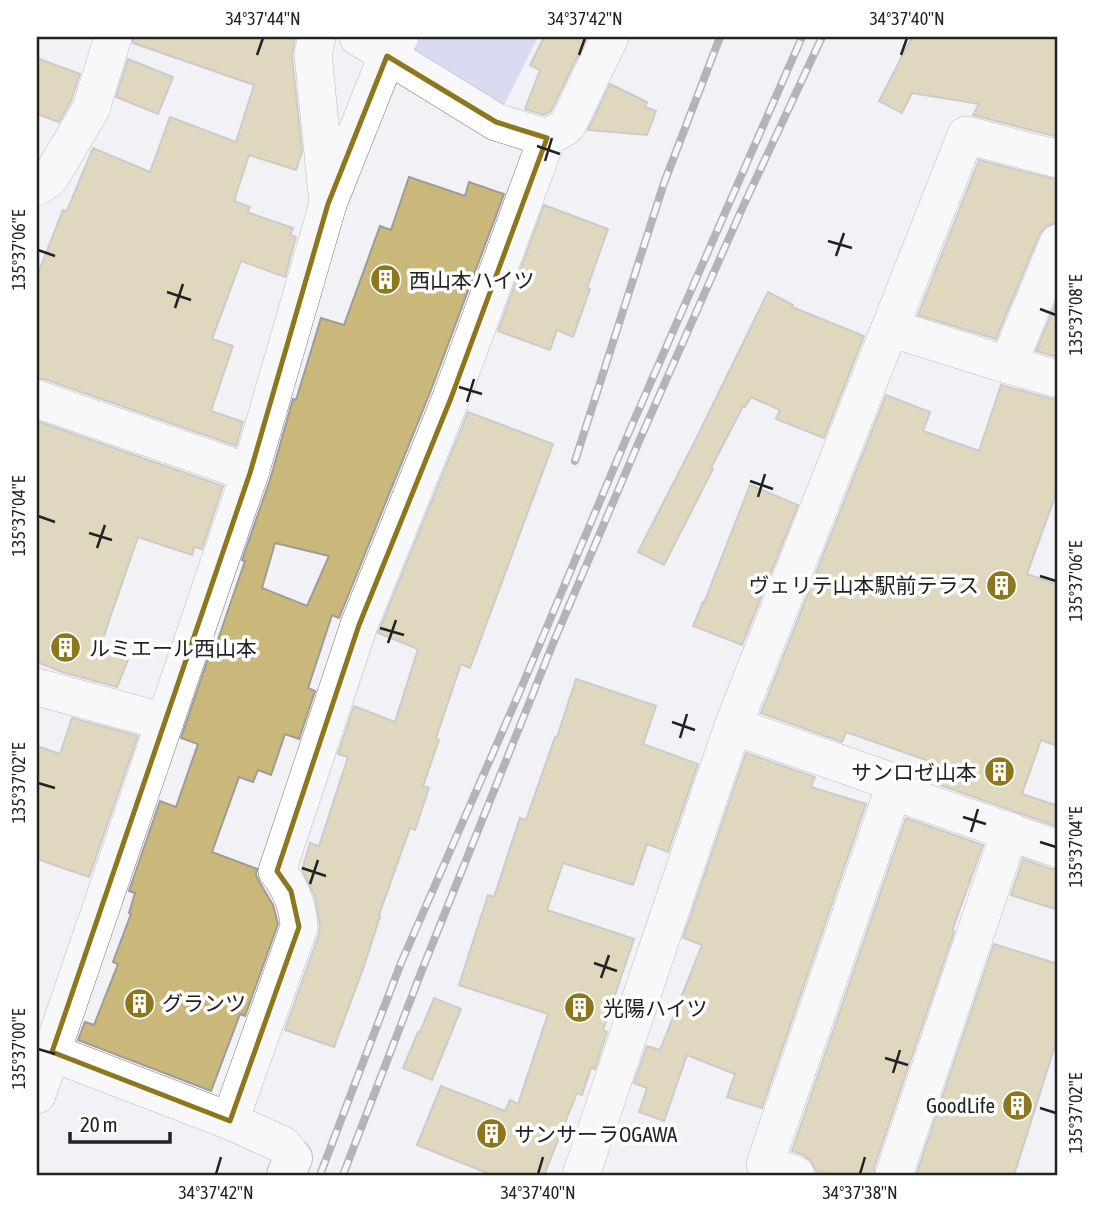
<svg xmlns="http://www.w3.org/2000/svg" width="1095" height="1212" font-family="'Asap Condensed','Noto Sans JP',sans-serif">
  <rect width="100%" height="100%" fill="#f2f2f6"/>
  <polygon fill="#bbbfed" points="415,37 538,37 500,113 400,58"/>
  <g fill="#cab87b" stroke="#9d9c98" stroke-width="2" fill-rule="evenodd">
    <polygon points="133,37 295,37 292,56 302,152 296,170 249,155 234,201 250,207 247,212 293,228 290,235 296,237 285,277 241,261 212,339 233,346 211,411 243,422 236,446 44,379 37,379 37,276 63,210 67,211 93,148 150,172 170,117 236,142 254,85 133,43"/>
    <polygon points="544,37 587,37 551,111 544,115 525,109 540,70 530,65"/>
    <polygon points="912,37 1058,37 1058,137 973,115 979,104 912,93 902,113 879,101"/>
    <polygon points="37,58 80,74 71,101 59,122 37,114"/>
    <polygon points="128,59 173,77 158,114 116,97"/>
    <polygon points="610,84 647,102 645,107 656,111 647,135 588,130"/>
    <polygon points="979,160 1053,179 1058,179 1058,222 1046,226 1039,235 996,339 918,315"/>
    <path d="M409,177L465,196L469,182L504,194L431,390L339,618L332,615L308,688L315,691L299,739L285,734L271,775L258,770L253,782L239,777L212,852L257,869L256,875L260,883L273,905L278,924L245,1016L240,1014L211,1091L78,1040L85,1022L94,1025L118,964L113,962L131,914L129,913L135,893L129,891L160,801L176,807L198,744L181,738L210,653L213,654L245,561L242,560L270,480L293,399L296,400L321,318L344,325L380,226L391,230ZM275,543L329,556L307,606L262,588Z"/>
    <polygon points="544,205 608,229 587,288 590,289 573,337 557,330 550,350 498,331"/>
    <polygon points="768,292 793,305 792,307 864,336 824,438 776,419 780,410 751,397 745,407 743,406 711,468 713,469 664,565 638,552 695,441"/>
    <polygon points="1058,298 1058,357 1036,351"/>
    <polygon points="1001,385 1052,399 1058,399 1058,488 1027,574 1058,585 1058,746 1041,740 1022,794 1058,806 1058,827 926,780 932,762 846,732 842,742 761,713 886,395 930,412 923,431 979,451"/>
    <polygon points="468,412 553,444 470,668 461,664 436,738 439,740 423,786 429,788 415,830 410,828 379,915 380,916 364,966 334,1047 285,1030 319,934 320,926 315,897 302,870 310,843 319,846 348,757 338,754 354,706 395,722 418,649 378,633"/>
    <polygon points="37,421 223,486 202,549 194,547 192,555 138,537 99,650 128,660 117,687 62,672 37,662"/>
    <polygon points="750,485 798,505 742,645 693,626 703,602 704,603"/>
    <polygon points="576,679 656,706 643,744 698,764 668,852 647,844 633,885 563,863 547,910 634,939 603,1030 607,1032 595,1069 591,1068 582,1095 577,1093 544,1175 492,1175 417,1145 441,1086 505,1111 510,1100 518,1104 548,1014 459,985 488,895 494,897 520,818 526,820 555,737 557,737"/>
    <polygon points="72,718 138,736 89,877 37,859 37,746 60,754"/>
    <polygon points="746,753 815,777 811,787 866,804 762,1108 727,1097 735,1074 687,1055 664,1121 639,1112 647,1088 634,1083 647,1046 660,1050 702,945 683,938"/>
    <polygon points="906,818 983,845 952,931 954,932 874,1168 874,1175 830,1175 816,1171 811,1161 803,1155 792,1151"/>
    <polygon points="1023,859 1051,869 1058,869 1058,910 1011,895"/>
    <polygon points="994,944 1058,964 1058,1036 1014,1175 916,1175"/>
    <polygon points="434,998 461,1009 432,1080 403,1068 418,1032 420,1032"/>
  </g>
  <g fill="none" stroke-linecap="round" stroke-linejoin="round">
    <defs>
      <g id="minor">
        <polyline points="547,138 567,126 610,37"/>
        <polyline points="37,187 50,178 91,109 113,37"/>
        <polyline points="330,199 387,56 400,37"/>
        <polyline points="890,328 1008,365 1058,379"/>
        <polyline points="1008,365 1058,243"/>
        <polyline points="37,399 250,473"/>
        <polyline points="37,687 165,722"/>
        <polyline points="733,726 890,781 893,791 1058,849"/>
        <polyline points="37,1047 230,1121 283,1145 293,1158"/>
        <polyline points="37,1095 250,473 328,204 313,54 317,37"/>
        <path d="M230,1121L299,927C298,905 291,888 277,871L359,625L451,398L547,138L496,122L358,37"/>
        <polyline points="581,1175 733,726 966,135 1058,159"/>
        <polyline points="796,1175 765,1164 893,791"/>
        <polyline points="894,1175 1010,831"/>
      </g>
      <polyline id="tertiary" points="286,1175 293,1158"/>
    </defs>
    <use href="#minor" stroke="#7a7b7e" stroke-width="38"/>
    <use href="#tertiary" stroke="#7a7b7e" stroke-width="40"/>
    <use href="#minor" stroke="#fff" stroke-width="37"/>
    <use href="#tertiary" stroke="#fff" stroke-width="38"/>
    <defs>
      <g id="rail">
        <polyline points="575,461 664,183 720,37"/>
        <polyline points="320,1175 401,963 517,698 629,432 802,37"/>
        <polyline points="343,1175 422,970 554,641 640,439 741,211 822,37"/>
      </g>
    </defs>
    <use href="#rail" stroke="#67686a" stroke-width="8"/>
    <use href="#rail" stroke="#fff" stroke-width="5" stroke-dasharray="16" stroke-linecap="butt"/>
  </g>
  <path d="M0 0H1095V1212H0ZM387,56L496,122L547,138L451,398L359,625L277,871L291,891L299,927L230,1121L52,1052L250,473L328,204Z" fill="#f2f2f6" fill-opacity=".55" fill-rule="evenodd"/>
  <path fill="none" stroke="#8d761b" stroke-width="5" stroke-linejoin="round" d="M387,56L496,122L547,138L451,398L359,625L277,871L291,891L299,927L230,1121L52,1052L250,473L328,204Z"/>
  <path fill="none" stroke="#212223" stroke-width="2.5" d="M257,55L263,38M579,55L585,38M901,55L907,38M537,146L560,154M545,161L552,138M828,241L852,248M38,250L55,256M836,256L844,233M167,292L191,300M175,308L183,284M1040,309L1056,315M459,387L482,394M467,402L474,379M750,481L773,489M758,497L765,474M38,516L55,522M89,533L112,540M97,548L105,525M1040,576L1056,581M380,628L404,635M388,643L396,620M672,722L695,730M680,738L687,714M38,783L55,788M963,817L986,824M971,832L978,809M1040,842L1056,847M302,868L326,876M310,884L318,860M594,963L617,971M601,978L609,955M38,1049L55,1054M885,1058L908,1065M893,1073L900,1050M1040,1108L1056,1113M216,1174L221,1157M538,1174L543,1157M860,1174L865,1157"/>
  <defs>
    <symbol id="building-disc" viewBox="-11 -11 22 22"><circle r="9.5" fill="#8d761b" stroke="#fff"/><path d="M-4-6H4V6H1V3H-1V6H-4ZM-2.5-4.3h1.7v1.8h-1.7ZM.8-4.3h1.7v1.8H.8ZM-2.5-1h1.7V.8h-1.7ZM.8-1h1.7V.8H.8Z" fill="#fff"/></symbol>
  </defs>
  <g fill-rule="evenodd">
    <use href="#building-disc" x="368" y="262" width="35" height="35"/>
    <use href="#building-disc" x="984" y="568" width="35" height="35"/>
    <use href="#building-disc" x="48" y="630" width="35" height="35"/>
    <use href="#building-disc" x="982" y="754" width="35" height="35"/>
    <use href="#building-disc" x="122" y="986" width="35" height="35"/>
    <use href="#building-disc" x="562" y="990" width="35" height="35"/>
    <use href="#building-disc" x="1000" y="1088" width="35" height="35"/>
    <use href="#building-disc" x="474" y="1116" width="35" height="35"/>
  </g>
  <g text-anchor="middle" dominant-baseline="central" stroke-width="7" stroke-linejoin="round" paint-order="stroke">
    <g font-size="21" fill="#212223" stroke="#fff" text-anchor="start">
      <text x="409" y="280">西山本ハイツ</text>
      <text x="979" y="585" text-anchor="end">ヴェリテ山本駅前テラス</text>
      <text x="89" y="648">ルミエール西山本</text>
      <text x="977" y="772" text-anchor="end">サンロゼ山本</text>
      <text x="162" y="1003">グランツ</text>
      <text x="603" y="1008">光陽ハイツ</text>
      <text x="995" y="1105" text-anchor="end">GoodLife</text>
      <text x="514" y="1134">サンサーラOGAWA</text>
    </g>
  </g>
  <rect width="1095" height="1212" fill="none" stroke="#ffffff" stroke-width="77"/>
  <path d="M70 1132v10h100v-10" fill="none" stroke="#212223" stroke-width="3.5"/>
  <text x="80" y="1132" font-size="21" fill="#212223" stroke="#ffffff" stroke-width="5" paint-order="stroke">20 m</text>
  <rect x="38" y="38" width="1018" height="1136" fill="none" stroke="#212223" stroke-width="2.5"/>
  <g font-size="18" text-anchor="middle" fill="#212223">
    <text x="263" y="25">34°37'44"N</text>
    <text x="585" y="25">34°37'42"N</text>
    <text x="907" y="25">34°37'40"N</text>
    <text transform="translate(19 250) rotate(-90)" y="6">135°37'06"E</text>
    <text transform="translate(1076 315) rotate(-90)" y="6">135°37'08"E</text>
    <text transform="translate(19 516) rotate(-90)" y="6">135°37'04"E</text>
    <text transform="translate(1076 581) rotate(-90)" y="6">135°37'06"E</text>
    <text transform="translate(19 783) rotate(-90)" y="6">135°37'02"E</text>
    <text transform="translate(1076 847) rotate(-90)" y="6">135°37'04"E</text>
    <text transform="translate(19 1049) rotate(-90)" y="6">135°37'00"E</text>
    <text transform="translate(1076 1113) rotate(-90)" y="6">135°37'02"E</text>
    <text x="216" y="1199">34°37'42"N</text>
    <text x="538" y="1199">34°37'40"N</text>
    <text x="860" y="1199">34°37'38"N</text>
  </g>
</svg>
